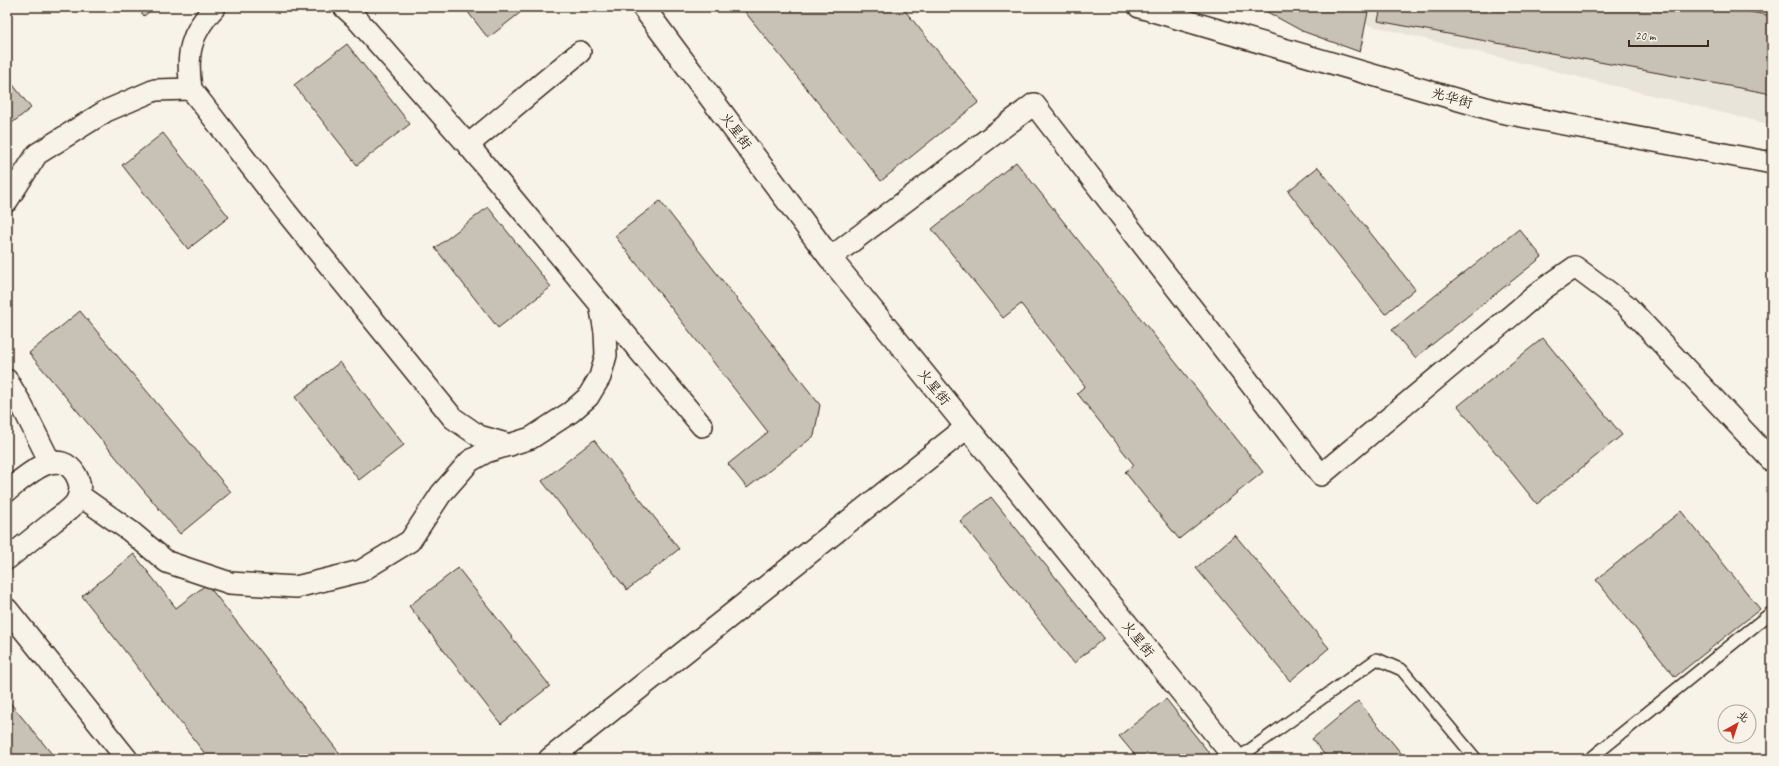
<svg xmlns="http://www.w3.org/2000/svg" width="1779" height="766" font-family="Caveat,'LXGW WenKai TC',sans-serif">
  <rect width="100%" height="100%" fill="#f7f3e8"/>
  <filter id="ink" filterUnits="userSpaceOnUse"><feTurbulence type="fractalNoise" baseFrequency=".025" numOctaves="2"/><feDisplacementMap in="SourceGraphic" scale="8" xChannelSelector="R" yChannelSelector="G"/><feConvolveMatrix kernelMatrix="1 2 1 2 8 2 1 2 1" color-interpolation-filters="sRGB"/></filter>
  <g filter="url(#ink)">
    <polygon fill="#e9e4d9" points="1296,7 1772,7 1772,125"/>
    <g fill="#c8c1b6" stroke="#3b2a1e">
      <polygon points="137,7 155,7 144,16"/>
      <polygon points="464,7 517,7 521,12 488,38"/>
      <polygon points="741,7 902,7 979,102 881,181"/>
      <polygon points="1258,7 1369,7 1360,52 1302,31"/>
      <polygon points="1381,7 1725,7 1772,16 1772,94 1378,21"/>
      <polygon points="347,44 410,124 357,165 294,85"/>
      <polygon points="7,77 31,108 7,127"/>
      <polygon points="163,133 229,217 188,249 122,165"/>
      <polygon points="1016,162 1263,472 1179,539 1125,472 1134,465 1077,393 1085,386 1021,304 1003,318 932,229"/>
      <polygon points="1318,167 1415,289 1385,314 1288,191"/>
      <polygon points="660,201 820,405 814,436 747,488 728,464 768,432 615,236"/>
      <polygon points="488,207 551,287 498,328 435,248"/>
      <polygon points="1519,229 1542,257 1415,358 1392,330"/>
      <polygon points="80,311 231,492 180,534 29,353"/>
      <polygon points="1543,338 1622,435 1537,504 1458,406"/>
      <polygon points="340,362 404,445 359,480 295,397"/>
      <polygon points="594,440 679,549 627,590 542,481"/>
      <polygon points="991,497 1104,638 1074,663 960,521"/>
      <polygon points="1681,511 1760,609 1675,677 1596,580"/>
      <polygon points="1235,535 1329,648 1290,681 1196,568"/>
      <polygon points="134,554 176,608 207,584 344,759 209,759 82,596"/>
      <polygon points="458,568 550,686 501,724 409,606"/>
      <polygon points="7,699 56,759 7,759"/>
      <polygon points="1166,699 1214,759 1138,759 1119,736"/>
      <polygon points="1358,701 1406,759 1328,759 1312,739"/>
    </g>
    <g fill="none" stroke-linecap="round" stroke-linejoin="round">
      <defs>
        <g id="service">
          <polyline points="1237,759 1377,659 1402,670 1476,759"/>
          <polyline points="1590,759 1772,612"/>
        </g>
        <g id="minor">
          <path d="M215,7C190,33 186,54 191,89L286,212L453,418L479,436L510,445"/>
          <polyline points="1139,7 1500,112 1772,163"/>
          <polyline points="468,145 580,52"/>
          <polyline points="7,201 37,154 106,111 155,90 191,89"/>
          <polyline points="830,258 1034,104 1321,475 1542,290 1575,267 1626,305 1772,461"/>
          <polyline points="601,305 702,426"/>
          <polyline points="7,380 20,402 50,462"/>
          <path d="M7,491C25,477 58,444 76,475C81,484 81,494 76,502C71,510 60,516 53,522C38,534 22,547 7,559"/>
          <polyline points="79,495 130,531 167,562 230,583 296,587 361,571 410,541 441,494 470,461 486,452 531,438 571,412 588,397 600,377 606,355 605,332 600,304 468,145 355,17 344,7"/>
          <polyline points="7,609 127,759"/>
        </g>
        <g id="tertiary">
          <polyline points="643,7 830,258 1236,759"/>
          <polyline points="550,759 966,428"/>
        </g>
      </defs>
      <use href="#service" stroke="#3b2a1e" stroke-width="14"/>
      <use href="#minor" stroke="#3b2a1e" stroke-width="24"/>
      <use href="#tertiary" stroke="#3b2a1e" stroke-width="25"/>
      <use href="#service" stroke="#f7f3e8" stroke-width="11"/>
      <use href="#minor" stroke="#f7f3e8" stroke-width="21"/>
      <use href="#tertiary" stroke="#f7f3e8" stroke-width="22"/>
    </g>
  </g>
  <g text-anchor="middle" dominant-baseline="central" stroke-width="3" stroke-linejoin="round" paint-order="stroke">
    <g font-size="14" fill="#3b2a1e" stroke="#f7f3e8">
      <text transform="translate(1452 98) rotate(16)">光华街</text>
      <text transform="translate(736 131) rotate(53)">火星街</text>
      <text transform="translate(934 387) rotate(51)">火星街</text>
      <text transform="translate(1138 639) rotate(51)">火星街</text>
    </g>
  </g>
  <rect width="1779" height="766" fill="none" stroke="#f7f3e8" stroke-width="24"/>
  <rect x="12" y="12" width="1755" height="742" fill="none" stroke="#3b2a1e" stroke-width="1.5" filter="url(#ink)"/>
  <g transform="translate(1737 724) rotate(39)"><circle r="19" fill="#f7f3e8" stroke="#aca397"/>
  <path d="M0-3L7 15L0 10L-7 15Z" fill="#c8321e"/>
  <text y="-6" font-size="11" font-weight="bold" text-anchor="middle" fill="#3b2a1e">北</text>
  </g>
  <path d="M1629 40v6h79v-6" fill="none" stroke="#3b2a1e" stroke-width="2"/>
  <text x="1635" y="40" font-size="12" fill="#3b2a1e" stroke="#f7f3e8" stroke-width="3" paint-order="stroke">20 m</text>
</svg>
